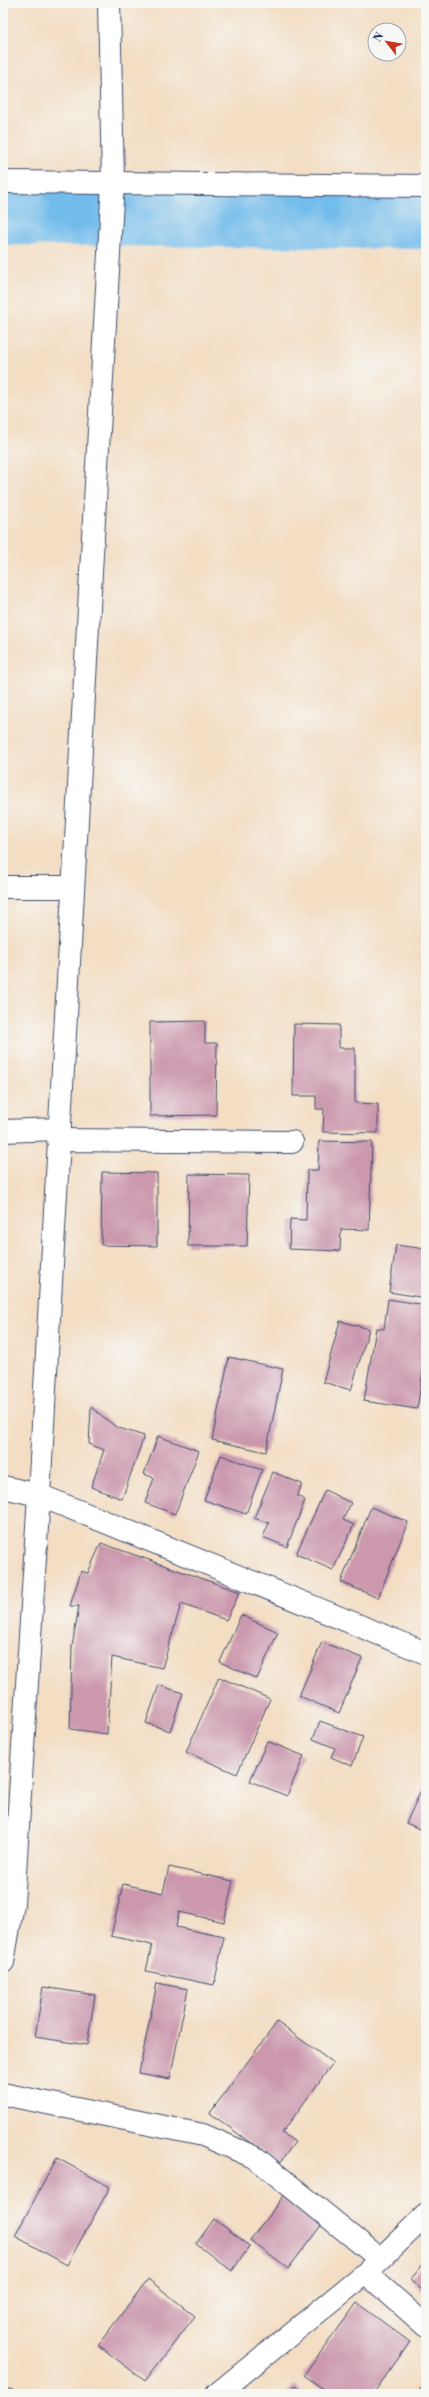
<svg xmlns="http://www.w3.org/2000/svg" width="429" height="2397" font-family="'Libre Bodoni',serif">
  <rect width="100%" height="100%" fill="#f6f6f2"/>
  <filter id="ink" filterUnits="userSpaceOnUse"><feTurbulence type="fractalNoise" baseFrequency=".025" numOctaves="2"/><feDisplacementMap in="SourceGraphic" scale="8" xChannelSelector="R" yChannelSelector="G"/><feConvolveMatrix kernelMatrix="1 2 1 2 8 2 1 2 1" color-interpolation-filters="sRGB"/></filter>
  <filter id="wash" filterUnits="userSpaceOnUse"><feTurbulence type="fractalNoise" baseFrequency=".012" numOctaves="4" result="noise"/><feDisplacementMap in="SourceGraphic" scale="16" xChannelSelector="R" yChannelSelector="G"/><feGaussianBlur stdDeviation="0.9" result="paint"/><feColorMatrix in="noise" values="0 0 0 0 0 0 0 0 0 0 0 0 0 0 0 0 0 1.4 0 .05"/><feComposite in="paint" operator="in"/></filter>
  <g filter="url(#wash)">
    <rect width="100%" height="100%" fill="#f3ddc3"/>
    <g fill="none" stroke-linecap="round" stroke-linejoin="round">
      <polyline stroke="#72bceb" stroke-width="68" points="3,211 426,215"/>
    </g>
    <g id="blocks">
      <g fill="#cb98ad">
        <polygon points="205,1021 205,1043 217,1043 216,1115 150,1116 150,1022"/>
        <polygon points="294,1024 339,1025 339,1048 355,1048 355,1103 378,1104 378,1133 323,1132 324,1109 316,1109 316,1096 293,1096"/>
        <polygon points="319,1141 372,1142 369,1230 341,1229 340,1251 289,1249 290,1219 306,1220 307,1170 318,1170"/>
        <polygon points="102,1172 157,1173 157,1246 101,1245"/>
        <polygon points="189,1174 249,1175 247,1246 188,1246"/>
        <polygon points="396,1245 426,1249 426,1298 389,1292"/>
        <polygon points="388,1299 426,1305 426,1353 417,1409 364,1401 376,1328 384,1329"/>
        <polygon points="340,1321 369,1329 351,1390 323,1382"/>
        <polygon points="229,1357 283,1369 266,1452 212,1440"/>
        <polygon points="91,1407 116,1427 144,1436 122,1499 91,1487 104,1450 89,1444"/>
        <polygon points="158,1436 199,1451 175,1514 145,1503 154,1478 144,1474"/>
        <polygon points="221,1455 262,1470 246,1514 204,1500"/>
        <polygon points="273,1472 302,1484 297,1496 305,1500 287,1547 263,1537 269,1523 254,1518"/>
        <polygon points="325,1490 351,1503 343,1520 354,1525 333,1570 296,1554"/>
        <polygon points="371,1507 408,1522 378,1598 341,1582"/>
        <polygon points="101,1543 240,1592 226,1620 181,1604 162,1668 112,1657 107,1734 70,1729 72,1647 79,1606 70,1606 81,1571 88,1573"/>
        <polygon points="241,1615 278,1632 257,1679 220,1662"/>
        <polygon points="322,1642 362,1658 339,1713 299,1696"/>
        <polygon points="219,1677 270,1699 237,1774 186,1752"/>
        <polygon points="159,1685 183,1693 170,1731 146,1723"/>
        <polygon points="320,1721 363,1737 352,1766 331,1757 335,1748 313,1739"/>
        <polygon points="267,1741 304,1756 287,1796 250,1781"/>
        <polygon points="426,1780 426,1832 406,1823"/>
        <polygon points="169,1867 233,1881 224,1922 179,1912 176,1927 224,1937 214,1985 146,1971 152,1945 111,1936 123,1884 163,1893"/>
        <polygon points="157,1983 188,1989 170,2079 139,2073"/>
        <polygon points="43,1987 95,1995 87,2045 35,2037"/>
        <polygon points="277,2022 333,2063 282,2133 295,2142 279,2164 210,2113"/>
        <polygon points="57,2158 110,2187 67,2265 15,2236"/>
        <polygon points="285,2194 323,2223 288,2269 250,2240"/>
        <polygon points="214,2219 250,2246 232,2271 196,2244"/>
        <polygon points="426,2261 426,2293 410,2280"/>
        <polygon points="148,2279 195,2316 145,2381 98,2345"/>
        <polygon points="357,2303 410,2342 373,2394 330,2394 304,2375"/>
        <polygon points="426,2382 426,2394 416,2394"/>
        <polygon points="295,2385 305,2394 287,2394"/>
        <polygon points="3,2388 29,2393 29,2394 3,2394"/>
      </g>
    </g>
  </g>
  <g filter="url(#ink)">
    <use href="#blocks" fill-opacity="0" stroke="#3b496d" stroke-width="1"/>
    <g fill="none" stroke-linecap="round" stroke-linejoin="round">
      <defs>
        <g id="minor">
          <polyline points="3,182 426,186"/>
          <polyline points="3,887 73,887"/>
          <polyline points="3,1131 59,1129"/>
          <polyline points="58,1140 292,1142"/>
          <polyline points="3,1487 39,1495 426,1653"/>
          <polyline points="3,2094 203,2135 256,2158 380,2259"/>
          <polyline points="366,2273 426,2326"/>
          <polyline points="217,2394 366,2273 426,2215"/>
        </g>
        <polyline id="tertiary" points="3,1962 13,1904 39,1495 113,182 109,3"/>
      </defs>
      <use href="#minor" stroke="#3b496d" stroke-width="24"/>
      <use href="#tertiary" stroke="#3b496d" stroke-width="24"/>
      <use href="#minor" stroke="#fff" stroke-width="22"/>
      <use href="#tertiary" stroke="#fff" stroke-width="22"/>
    </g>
  </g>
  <rect width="429" height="2397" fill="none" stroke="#f6f6f2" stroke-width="16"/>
  <g transform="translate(387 42) rotate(301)"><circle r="19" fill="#f6f6f2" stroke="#9ea6b7"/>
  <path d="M0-3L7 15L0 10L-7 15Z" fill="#c8321e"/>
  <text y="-6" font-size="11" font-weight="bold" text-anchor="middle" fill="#1b2f5e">N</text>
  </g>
</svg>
